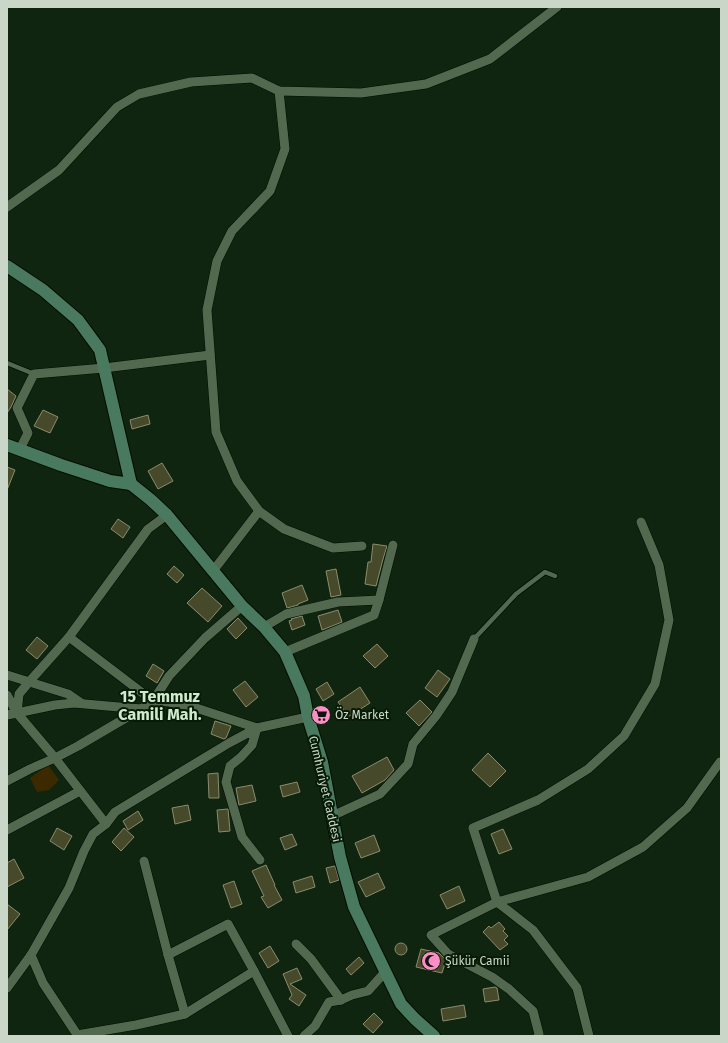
<svg xmlns="http://www.w3.org/2000/svg" width="728" height="1043" font-family="'Fira Sans',sans-serif">
  <rect width="100%" height="100%" fill="#10250f"/>
  <polygon fill="#3d2900" points="48,765 59,780 49,790 37,792 30,778"/>
  <g fill="#46492a" stroke="#8a8d6c">
    <polygon points="7,389 16,396 11,407 7,413"/>
    <polygon points="43,410 58,417 50,433 34,426"/>
    <polygon points="148,415 150,424 132,429 130,420"/>
    <polygon points="162,463 173,481 158,489 148,471"/>
    <polygon points="7,467 15,470 7,490"/>
    <polygon points="118,519 130,527 123,538 111,529"/>
    <polygon points="373,544 387,546 383,559 376,586 365,584 368,562 371,562"/>
    <polygon points="174,566 184,575 177,583 167,574"/>
    <polygon points="336,569 341,595 331,597 326,571"/>
    <polygon points="302,585 308,600 298,604 298,605 287,608 282,593"/>
    <polygon points="202,588 222,606 208,622 187,603"/>
    <polygon points="338,610 342,622 322,630 318,616"/>
    <polygon points="302,616 305,625 292,630 289,621 292,620 291,619"/>
    <polygon points="238,618 247,628 236,639 227,629"/>
    <polygon points="37,637 48,646 37,659 26,650"/>
    <polygon points="377,644 388,656 375,668 363,656"/>
    <polygon points="153,664 164,671 157,683 146,676"/>
    <polygon points="438,670 450,679 437,697 425,688"/>
    <polygon points="245,681 258,697 246,707 233,690"/>
    <polygon points="327,682 334,694 323,701 316,689"/>
    <polygon points="360,687 370,703 348,717 338,702"/>
    <polygon points="420,700 432,712 419,726 406,713"/>
    <polygon points="322,706 328,721 321,724 315,709"/>
    <polygon points="215,721 231,726 226,738 224,739 211,734"/>
    <polygon points="488,753 506,771 490,787 472,770"/>
    <polygon points="387,757 394,770 385,780 362,793 352,776"/>
    <polygon points="218,773 219,798 209,798 208,774"/>
    <polygon points="297,782 300,792 283,797 280,786"/>
    <polygon points="252,785 256,801 239,805 236,788"/>
    <polygon points="188,805 191,820 175,824 172,808"/>
    <polygon points="228,809 230,831 219,832 217,810"/>
    <polygon points="138,811 143,820 128,830 123,821"/>
    <polygon points="57,828 72,836 64,850 50,841"/>
    <polygon points="124,828 134,837 121,851 112,842"/>
    <polygon points="503,829 512,849 499,854 491,834"/>
    <polygon points="292,834 297,845 285,850 280,838"/>
    <polygon points="374,835 380,851 361,858 355,843"/>
    <polygon points="14,859 24,878 7,887 7,863"/>
    <polygon points="266,865 275,885 274,885 282,900 268,908 261,897 264,896 252,871"/>
    <polygon points="335,866 339,880 330,883 326,868"/>
    <polygon points="378,873 385,888 366,897 358,882"/>
    <polygon points="312,876 315,887 296,893 293,882"/>
    <polygon points="234,881 242,904 231,908 223,885"/>
    <polygon points="459,886 465,901 447,909 440,895"/>
    <polygon points="7,904 20,914 7,930"/>
    <polygon points="499,922 505,929 503,931 508,936 504,940 508,944 500,950 483,932 489,926 491,928"/>
    <circle cx="401" cy="949" r="6"/>
    <polygon points="270,946 279,961 268,968 259,953"/>
    <polygon points="421,949 439,953 446,960 442,973 416,967"/>
    <polygon points="359,957 364,963 351,975 346,969"/>
    <polygon points="297,968 302,979 290,984 306,995 299,1006 289,999 292,995 283,974"/>
    <polygon points="495,987 497,988 499,1000 485,1002 483,989"/>
    <polygon points="464,1005 466,1017 443,1021 441,1009"/>
    <polygon points="374,1013 383,1022 373,1033 363,1024"/>
  </g>
  <g fill="none" stroke-linecap="round" stroke-linejoin="round">
    <defs>
      <g id="lane">
        <polyline points="7,363 34,374"/>
        <polyline points="474,639 516,594 545,572 555,576"/>
      </g>
      <g id="street">
        <polyline points="279,91 285,149 270,191 232,231 217,261 207,310 216,432 237,481 259,511 284,529 333,548 362,546"/>
        <polyline points="7,207 59,170 117,107 139,94 191,82 252,78 279,91 361,93 426,84 490,59 557,7"/>
        <polyline points="20,449 28,433 17,408 34,374 104,368 210,355"/>
        <polyline points="641,522 659,565 669,620 655,684 624,736 588,769 538,800 473,828 497,902 588,877 643,847 687,808 720,762"/>
        <polyline points="213,571 259,511"/>
        <polyline points="264,627 286,614 338,602 379,600 393,545"/>
        <polyline points="69,637 153,701 169,676 205,638 242,606"/>
        <polyline points="285,652 374,615 379,600"/>
        <polyline points="7,675 68,694 81,703"/>
        <polyline points="7,695 17,713 55,758 106,824"/>
        <polyline points="17,713 19,694 29,682 69,637 148,529 167,515"/>
        <polyline points="7,715 17,713 55,705 74,703 141,709 153,701 169,702 193,707 257,728 308,717"/>
        <polyline points="7,781 30,769 55,758 78,746 141,709"/>
        <polyline points="332,816 380,794 408,764 413,744 436,716 452,692 474,639"/>
        <polyline points="7,830 80,791"/>
        <polyline points="144,861 168,955 228,924 254,971 288,1036"/>
        <polyline points="296,944 311,959 341,1000"/>
        <polyline points="31,955 43,983 78,1036"/>
        <polyline points="168,955 185,1014"/>
        <polyline points="7,988 31,955 69,888 84,851 93,834 106,824 115,812 229,743 257,728 252,745 241,757 230,766 226,782 242,837 260,860"/>
        <polyline points="77,1035 136,1025 185,1014 254,971"/>
        <polyline points="304,1036 315,1026 329,1002 341,1000 352,995 368,991 385,972"/>
        <polyline points="538,1036 539,1034 533,1011 509,989 492,977 448,954 431,935 497,902 533,930 577,988 589,1036"/>
      </g>
      <g id="secondary">
        <polyline points="7,266 43,290 78,320 100,350 131,484"/>
        <polyline points="7,445 61,465 110,481 131,484"/>
        <polyline points="131,484 151,500 167,515 242,606 264,627 285,652 304,696 308,717 322,762 340,857 354,907 401,1004 415,1019 434,1036"/>
      </g>
    </defs>
    <use href="#lane" stroke="#000d00" stroke-width="6"/>
    <use href="#street" stroke="#000d00" stroke-width="10"/>
    <use href="#secondary" stroke="#000d00" stroke-width="14"/>
    <use href="#lane" stroke="#526950" stroke-width="4.5"/>
    <use href="#street" stroke="#526950" stroke-width="9"/>
    <use href="#secondary" stroke="#497a60" stroke-width="12"/>
  </g>
  <defs>
    <symbol id="supermarket-disc" viewBox="-11 -11 22 22"><circle r="9.5" fill="#fb8fc4" stroke="#071b06"/><path d="M-6-5.5h2.5l.6 2H6L4.5 2H-2.5L-4.4-4H-6ZM-1.5 3.2a1.3 1.3 0 1 0 .1 0ZM3 3.2a1.3 1.3 0 1 0 .1 0Z" fill="#111"/></symbol>
    <symbol id="mosque-disc" viewBox="-11 -11 22 22"><circle r="9.5" fill="#fb8fc4" stroke="#071b06"/><path d="M3.5-4.9A6 6 0 1 0 3.5 4.9A5 5 0 1 1 3.5-4.9Z" fill="#111"/></symbol>
  </defs>
  <g fill-rule="evenodd">
    <use href="#supermarket-disc" x="310" y="704" width="22" height="22"/>
    <use href="#mosque-disc" x="420" y="950" width="22" height="22"/>
  </g>
  <g text-anchor="middle" dominant-baseline="central" stroke-width="4" stroke-linejoin="round" paint-order="stroke">
    <g font-size="12" fill="#cad7c8" stroke="#071b06" text-anchor="start">
      <text x="335" y="715">Öz Market</text>
      <text x="445" y="961">Şükür Camii</text>
    </g>
    <g font-size="12" fill="#cad7c8" stroke="#071b06">
      <text transform="translate(325 789) rotate(77)">Cumhuriyet Caddesi</text>
    </g>
    <g font-size="16" font-weight="bold" fill="#d0eacd" stroke="#071b06">
      <text x="160" y="696">15 Temmuz<tspan x="160" dy="18">Camili Mah.</tspan></text>
    </g>
  </g>
  <rect width="728" height="1043" fill="none" stroke="#cad7c8" stroke-width="16"/>
</svg>
